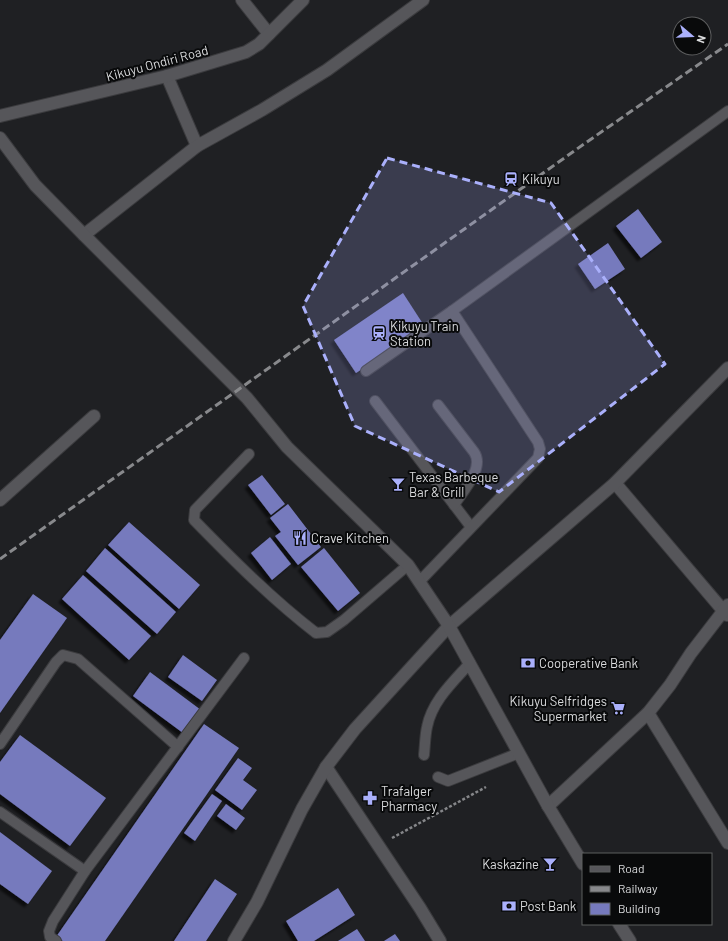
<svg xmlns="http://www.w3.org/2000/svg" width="728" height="941" font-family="Barlow,sans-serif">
  <defs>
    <filter id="shadow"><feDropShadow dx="-3.5" dy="3.5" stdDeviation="1" flood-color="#0009"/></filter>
  </defs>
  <rect width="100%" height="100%" fill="#1f2023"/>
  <g fill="#767abd" filter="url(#shadow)">
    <polygon points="638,209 662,242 641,258 616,226"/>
    <polygon points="608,243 625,269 595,289 578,264"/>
    <polygon points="403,293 425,327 356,373 334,340"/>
    <polygon points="262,475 285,504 271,515 248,485"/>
    <polygon points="288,504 321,547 298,565 275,536 281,532 270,518"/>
    <polygon points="129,522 200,585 179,609 108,545"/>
    <polygon points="270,537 291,564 272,580 251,553"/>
    <polygon points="105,548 176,612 157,634 86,571"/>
    <polygon points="324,548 360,593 338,611 301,567"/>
    <polygon points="83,575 151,636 129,660 62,599"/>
    <polygon points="33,594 67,618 0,713 0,640"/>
    <polygon points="183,655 217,680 202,701 168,677"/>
    <polygon points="150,672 201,710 183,733 133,696"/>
    <polygon points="204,724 239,748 105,941 63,941 56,937"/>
    <polygon points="20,735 106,798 70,846 0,794 0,762"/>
    <polygon points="238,758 252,768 243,780 257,790 242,810 215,790"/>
    <polygon points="212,794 222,801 195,841 184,833"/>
    <polygon points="226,804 245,818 236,830 217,816"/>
    <polygon points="0,832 52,871 28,904 0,884"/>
    <polygon points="215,879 237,894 206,941 174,941"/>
    <polygon points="338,888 355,915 314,941 298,941 286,921"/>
    <polygon points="357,929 365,941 338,941"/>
    <polygon points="395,934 400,941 384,941"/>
  </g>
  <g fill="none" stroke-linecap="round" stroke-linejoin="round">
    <defs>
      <g id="lane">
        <polyline points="366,371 452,311"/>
        <polyline points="375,401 471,527"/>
        <path d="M438,405L474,452C485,468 463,491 454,505"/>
        <path d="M249,454L195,510L194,520C233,560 272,599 316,633L327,632L344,620L408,565"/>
        <polyline points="419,582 538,458 540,449 538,442 452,311 728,111"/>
        <polyline points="0,744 56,662 63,655 78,659 178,747"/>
        <path d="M424,755C425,746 425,736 427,727C432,701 453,682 470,663"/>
        <polyline points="438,777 448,781 519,753"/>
        <polyline points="0,812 85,871"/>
        <polyline points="56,941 50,937 49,931 53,921 85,871 244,658"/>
      </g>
      <g id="street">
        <polyline points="242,0 269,34"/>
        <polyline points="167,76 197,146"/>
        <polyline points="84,235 197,146 262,110 327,70 423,0"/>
        <polyline points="615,483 727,615"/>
        <polyline points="0,500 94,416"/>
        <polyline points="648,713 728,843"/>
        <polyline points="326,767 420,908 440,941"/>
        <polyline points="548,806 648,713 670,685 691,653 728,605"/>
        <polyline points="234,941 257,902 302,809 326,767 355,729 449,626 615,483 728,368"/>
      </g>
      <g id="secondary">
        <polyline points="0,116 167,76 246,52 259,44 303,0"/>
        <polyline points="0,138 35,185 84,235 247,398 287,447 408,565 449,626 548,806 583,864"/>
        <polyline points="619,924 630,941"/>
      </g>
    </defs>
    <use href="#lane" stroke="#3b3b3e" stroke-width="12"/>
    <use href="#street" stroke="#3b3b3e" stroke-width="14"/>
    <use href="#secondary" stroke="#3b3b3e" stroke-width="14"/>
    <polyline stroke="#858689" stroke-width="2.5" stroke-dasharray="3 2" stroke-linecap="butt" points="392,838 486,787"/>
    <use href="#lane" stroke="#56565a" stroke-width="10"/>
    <use href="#street" stroke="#56565a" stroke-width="12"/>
    <use href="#secondary" stroke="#56565a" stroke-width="12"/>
    <polyline stroke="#88898c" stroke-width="3" stroke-dasharray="8 4" stroke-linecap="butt" points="0,559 584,144 728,44"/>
  </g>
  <path fill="#aab0fb" fill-opacity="0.2" stroke="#aab0fb" stroke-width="3" stroke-dasharray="8 5" stroke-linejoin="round" d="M387,158L551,203L665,364L499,492L355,426L303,306Z"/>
  <defs>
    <symbol id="station-bare" viewBox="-9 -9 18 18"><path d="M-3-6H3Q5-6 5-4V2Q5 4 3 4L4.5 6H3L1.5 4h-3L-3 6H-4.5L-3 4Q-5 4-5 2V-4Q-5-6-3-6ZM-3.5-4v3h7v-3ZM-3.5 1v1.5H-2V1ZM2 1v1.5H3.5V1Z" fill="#aab0fb" stroke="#090a0b" stroke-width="2.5" paint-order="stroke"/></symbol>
    <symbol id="bar-bare" viewBox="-9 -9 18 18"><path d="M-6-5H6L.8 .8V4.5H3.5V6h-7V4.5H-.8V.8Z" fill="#aab0fb" stroke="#090a0b" stroke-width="2.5" paint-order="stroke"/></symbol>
    <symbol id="restaurant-bare" viewBox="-9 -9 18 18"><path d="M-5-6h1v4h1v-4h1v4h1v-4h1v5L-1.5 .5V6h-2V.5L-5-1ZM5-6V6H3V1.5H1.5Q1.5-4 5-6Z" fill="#aab0fb" stroke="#090a0b" stroke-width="2.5" paint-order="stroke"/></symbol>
    <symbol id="bank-bare" viewBox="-9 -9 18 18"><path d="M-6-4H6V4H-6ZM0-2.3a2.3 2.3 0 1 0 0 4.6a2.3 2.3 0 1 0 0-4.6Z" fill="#aab0fb" stroke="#090a0b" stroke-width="2.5" paint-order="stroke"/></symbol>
    <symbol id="supermarket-bare" viewBox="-9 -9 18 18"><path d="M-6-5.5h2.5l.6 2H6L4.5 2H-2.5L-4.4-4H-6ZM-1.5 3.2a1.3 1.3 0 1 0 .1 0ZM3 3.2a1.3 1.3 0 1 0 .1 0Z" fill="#aab0fb" stroke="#090a0b" stroke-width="2.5" paint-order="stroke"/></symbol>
    <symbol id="pharmacy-bare" viewBox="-9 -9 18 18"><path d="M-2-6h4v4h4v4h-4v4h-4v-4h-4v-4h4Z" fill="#aab0fb" stroke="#090a0b" stroke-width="2.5" paint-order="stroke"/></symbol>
  </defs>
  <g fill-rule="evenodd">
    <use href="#station-bare" x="501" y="169" width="20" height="20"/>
    <use href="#station-bare" x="369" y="323" width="20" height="20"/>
    <use href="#bar-bare" x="388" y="474" width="20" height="20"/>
    <use href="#restaurant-bare" x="290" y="528" width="20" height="20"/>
    <use href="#bank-bare" x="518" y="653" width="20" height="20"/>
    <use href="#supermarket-bare" x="608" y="698" width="20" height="20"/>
    <use href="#pharmacy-bare" x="360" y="788" width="20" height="20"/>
    <use href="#bar-bare" x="540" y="854" width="20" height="20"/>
    <use href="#bank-bare" x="499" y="896" width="20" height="20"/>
  </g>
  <g text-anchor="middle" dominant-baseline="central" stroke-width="4" stroke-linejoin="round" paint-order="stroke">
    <g font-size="13" fill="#dadbdd" stroke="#090a0b">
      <text transform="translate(157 63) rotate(-15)">Kikuyu Ondiri Road</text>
    </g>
    <g font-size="13" fill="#dadbdd" stroke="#090a0b" text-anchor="start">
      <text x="522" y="179">Kikuyu</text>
      <text x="390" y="326">Kikuyu Train<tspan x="390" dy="15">Station</tspan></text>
      <text x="409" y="477">Texas Barbeque<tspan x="409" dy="15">Bar &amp; Grill</tspan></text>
      <text x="311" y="538">Crave Kitchen</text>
      <text x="539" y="663">Cooperative Bank</text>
      <text x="607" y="701" text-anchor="end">Kikuyu Selfridges<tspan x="607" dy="15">Supermarket</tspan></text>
      <text x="381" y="791">Trafalger<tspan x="381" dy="15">Pharmacy</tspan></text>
      <text x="539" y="864" text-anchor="end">Kaskazine</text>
      <text x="520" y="906">Post Bank</text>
    </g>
  </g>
  <rect x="582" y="853" width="130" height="72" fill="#090a0b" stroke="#5d5e5f"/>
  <rect x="590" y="866" width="20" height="6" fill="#56565a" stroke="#5d5e5f"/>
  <text x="618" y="873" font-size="12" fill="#dadbdd">Road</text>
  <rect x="590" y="886" width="20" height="6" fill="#88898c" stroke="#5d5e5f"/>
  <text x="618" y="893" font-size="12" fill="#dadbdd">Railway</text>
  <rect x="590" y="903" width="20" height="12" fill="#767abd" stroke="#5d5e5f"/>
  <text x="618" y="913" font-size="12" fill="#dadbdd">Building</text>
  <g transform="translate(692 36) rotate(109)"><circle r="19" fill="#090a0b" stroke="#5d5e5f"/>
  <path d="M0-3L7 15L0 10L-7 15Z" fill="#aab0fb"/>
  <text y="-6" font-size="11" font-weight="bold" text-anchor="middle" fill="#dadbdd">N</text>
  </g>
</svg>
